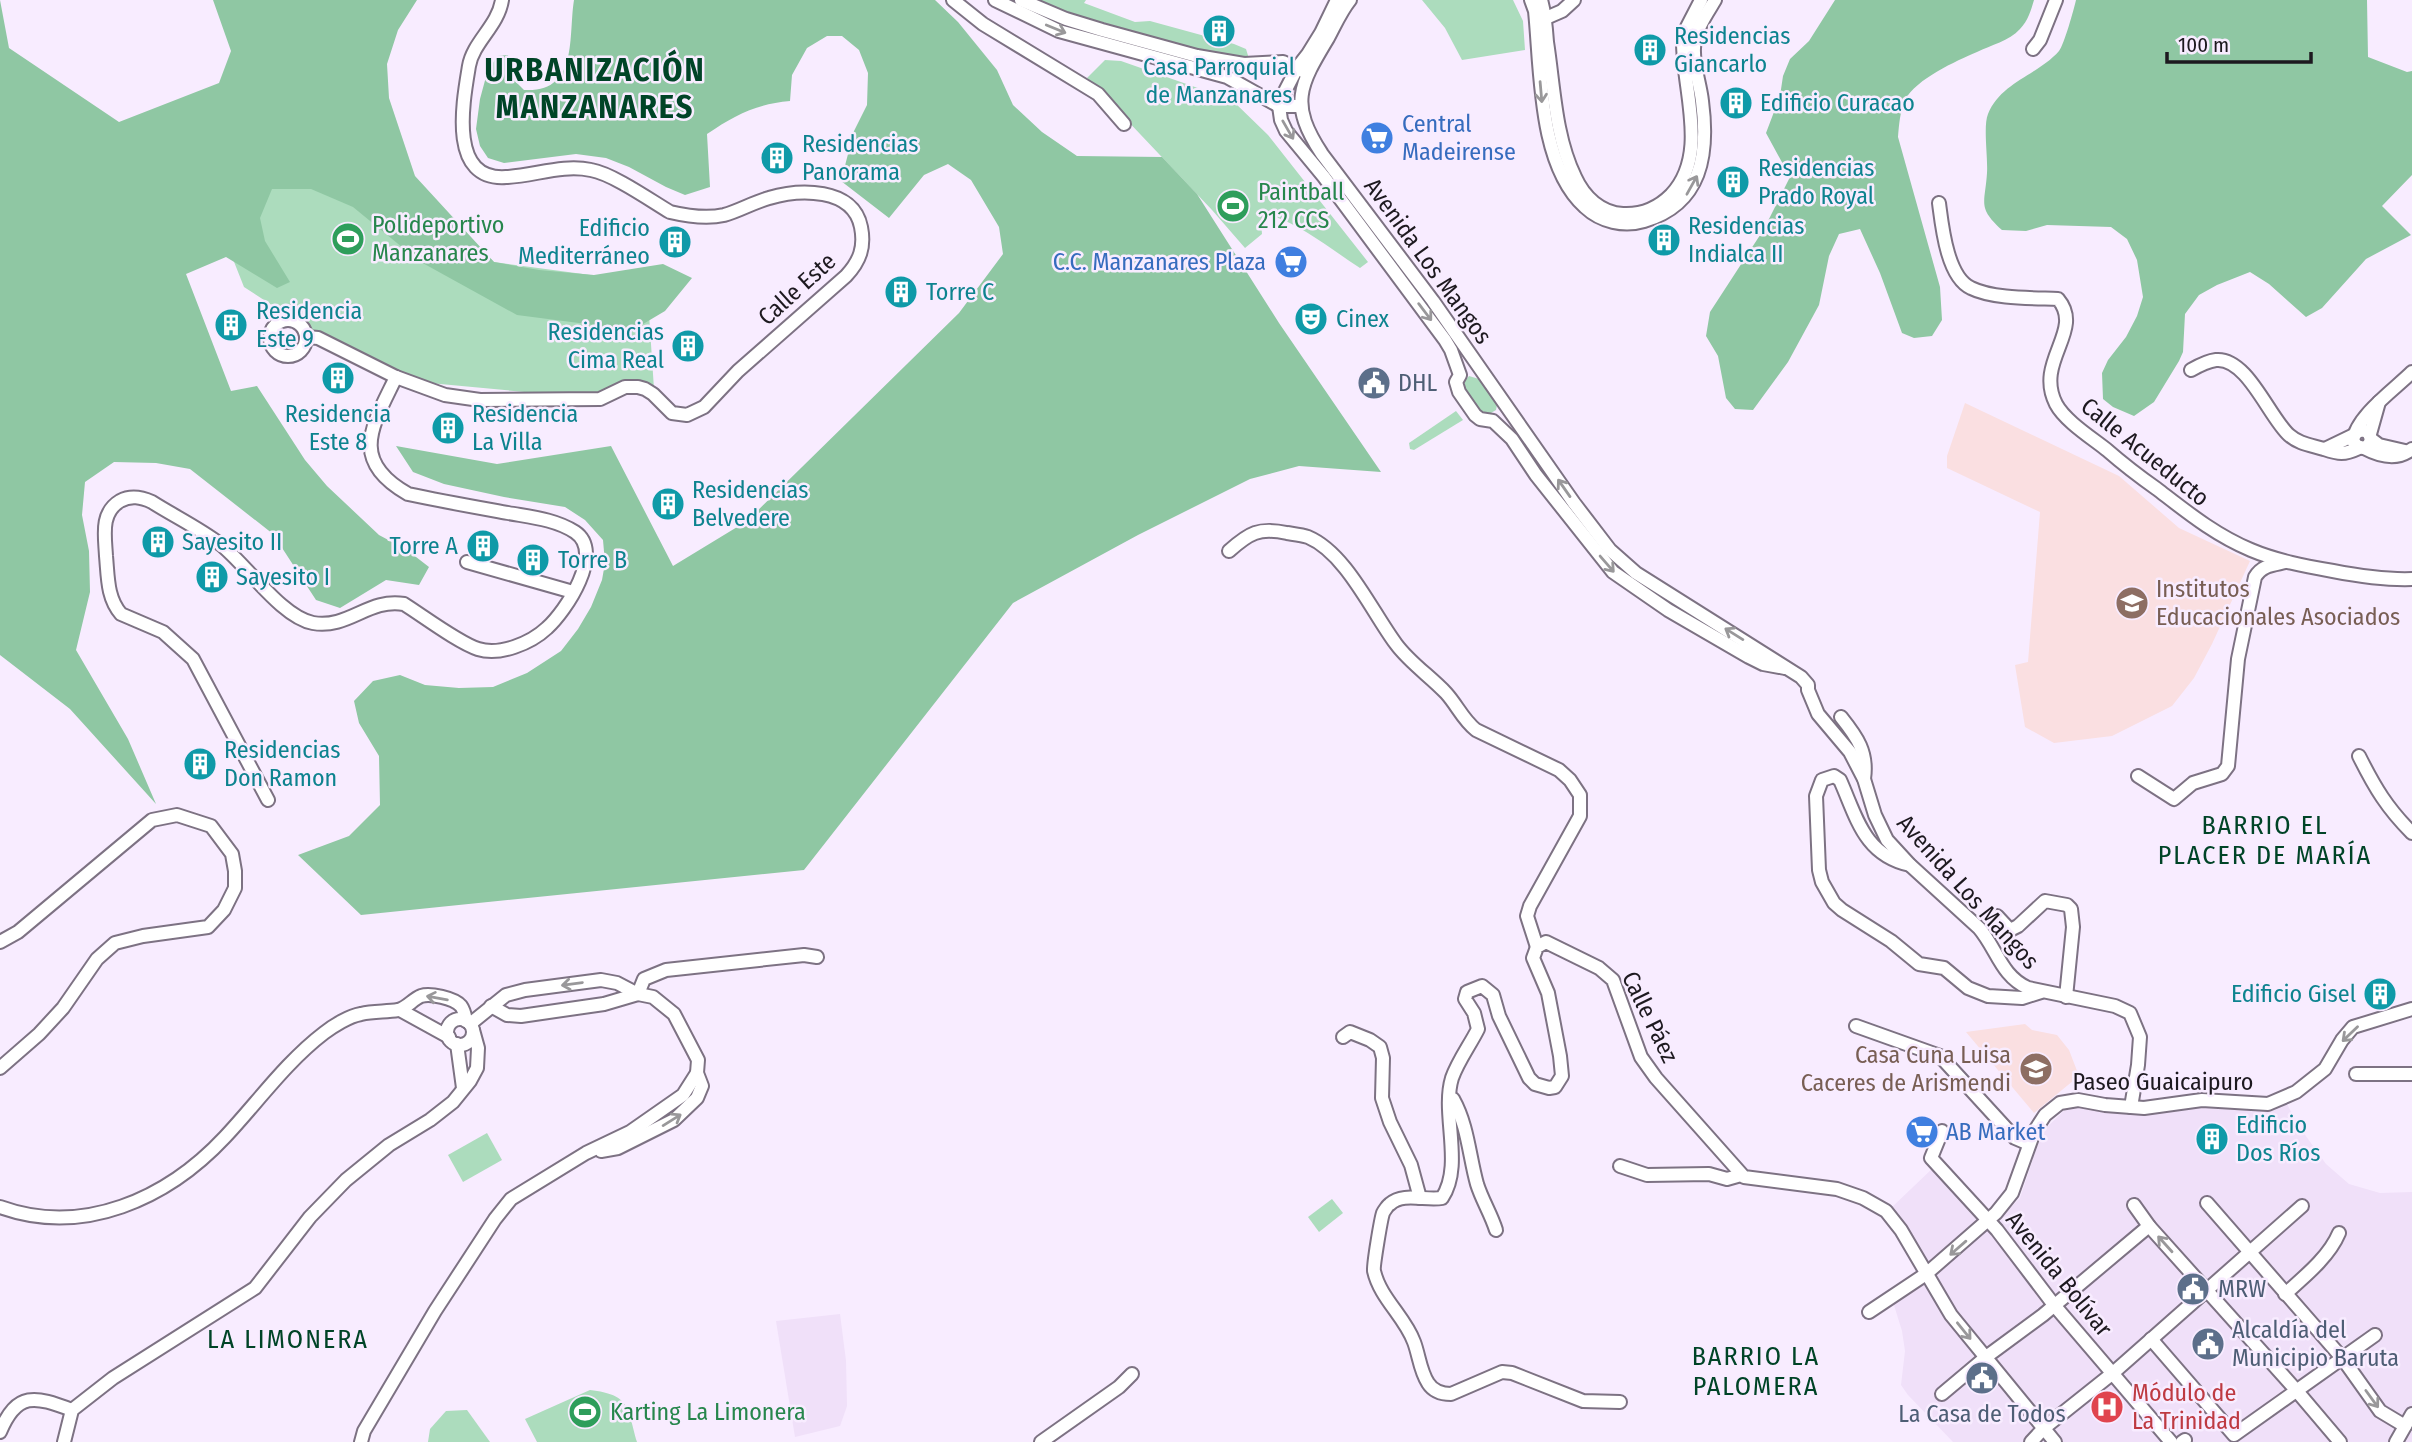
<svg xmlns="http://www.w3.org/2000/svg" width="2412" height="1442" font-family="'Fira Sans Condensed',sans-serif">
  <rect width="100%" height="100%" fill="#f8ecff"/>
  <g fill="#f0e0f9">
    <polygon points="2261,1103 2287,1104 2298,1125 2326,1164 2349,1184 2380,1193 2412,1192 2412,1442 1953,1442 1908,1395 1901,1385 1905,1351 1902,1331 1893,1302 1936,1272 1890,1209 1935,1166 1990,1228 2020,1198 2038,1144 2047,1127 2070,1105"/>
    <polygon points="840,1314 846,1361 847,1406 840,1426 795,1437 776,1321"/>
  </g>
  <g fill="#fadfe1">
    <polygon points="1965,403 2119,476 2179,528 2250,561 2212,644 2194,678 2172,706 2112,736 2054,743 2025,727 2015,665 2028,662 2040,512 1947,468 1947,456"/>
    <polygon points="2025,1024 2032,1030 2057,1035 2069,1050 2079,1076 2034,1113 1966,1032"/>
  </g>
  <g fill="#acdcbd">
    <polygon points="1021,0 1086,0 1084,3 1135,22 1150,21 1234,44 1246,49 1250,62 1239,69"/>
    <polygon points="1422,0 1513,0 1523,21 1525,50 1462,60 1445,28"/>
    <path d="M1105,60L1121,61L1232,100L1268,135L1368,262L1360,268C1332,250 1302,225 1270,215L1261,222L1262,234L1245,248L1212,210L1087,78Z"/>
    <polygon points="403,167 494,262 613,278 648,299 654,389 625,387 600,399 408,381 313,332 244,287 208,196"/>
    <polygon points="1469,376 1479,379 1497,405 1496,410 1484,417 1463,389 1465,381"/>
    <polygon points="1456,411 1463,420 1414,450 1410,449 1409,443"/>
    <polygon points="487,1133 502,1160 463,1182 448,1155"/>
    <polygon points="1332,1199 1343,1213 1319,1232 1308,1217"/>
    <path d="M590,1390C631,1395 627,1407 637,1442H537L525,1419Z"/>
    <polygon points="467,1410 490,1442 428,1442 430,1429 446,1411"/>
  </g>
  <g fill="#8fc7a3">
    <polygon points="0,0 9,48 119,122 219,83 231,51 213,0 417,0 398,30 387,64 389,98 415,176 494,262 539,270 594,275 663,264 692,278 665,311 633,330 517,315 419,261 353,207 311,189 272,189 260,218 265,241 290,282 277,288 226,257 186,274 231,391 257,386 305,460 327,486 379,535 407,550 429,567 419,585 386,580 340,608 316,600 273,534 190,469 156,463 114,462 85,482 82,515 89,551 90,592 76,650 128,739 156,804 70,709 0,655"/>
    <path d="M574,0H935L958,22L997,70L1013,105L1042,132L1077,156L1162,157L1197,194L1279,323L1381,472L1299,466L1250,479L1138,535L1013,603L804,870L361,915L298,855L349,836L380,805L379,756L359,723L354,701L373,681L400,675L425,685L459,688L493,687L527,673L561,651L578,629L591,607L602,580L605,563L603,540L585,520L565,507L504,497L444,484L413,472L396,446L497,464L611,446L673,566L747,521L959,313L1003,254L999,227L971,180L948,164L924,175L889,218L841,181L854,131L867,105L868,73L859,50L842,36H827L807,48L792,75L790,101C756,104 735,115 707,134L710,187L685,195L666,187L629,167L606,158L576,154L504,163L488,158L480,146L476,129L480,99L487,73L497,56L508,55L513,79L524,90C579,93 568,37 574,0Z"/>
    <path d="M1835,0H2034C2031,10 2028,21 2020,29C2009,41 1991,45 1977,52C1956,61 1916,79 1905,100C1900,111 1899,125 1898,137L1940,287L1942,320L1932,336L1914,338L1902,333L1880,273L1860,229L1839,234L1829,256L1819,305L1788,362L1753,410L1735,409L1726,398L1718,356L1706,336L1710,312L1764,229L1790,177L1766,133L1780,96L1783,76L1790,59L1809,41Z"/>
    <path d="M2076,0H2367L2368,57L2407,72L2412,71V175L2382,206L2411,235L2366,259L2322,308L2306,317L2269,284L2250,272L2217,285L2199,295L2185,314L2183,352L2179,361L2154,402L2134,416L2113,407L2103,399L2102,373L2108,360L2126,337L2137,316L2143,297L2137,260L2127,239L2111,227L2047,225L2026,231L2002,230C1977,207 1985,204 1987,173C1988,157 1983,126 1988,114C2001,82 2038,75 2059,51C2064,45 2074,9 2076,0Z"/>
  </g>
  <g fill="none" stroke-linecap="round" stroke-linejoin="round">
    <defs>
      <g id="minor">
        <polyline points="953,0 983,24 1098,94 1124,124"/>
        <polyline points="995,0 1059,31 1227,77 1279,106 1300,106"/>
        <polyline points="1021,0 1066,19 1102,30 1197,56 1244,64 1283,62 1303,71"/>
        <polyline points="1337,0 1321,33 1308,54 1297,68 1281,99 1279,106 1281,120 1286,131 1324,177 1445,340 1451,350 1460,375 1456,382 1459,392 1475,415 1480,419 1493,421 1512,439 1536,475 1613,572 1668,610 1749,657 1763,664 1785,668"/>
        <path d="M1350,0C1341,11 1335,25 1328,38C1299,86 1289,104 1322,154L1433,301L1574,503L1610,550L1636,573L1801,677L1808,685V690L1818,714L1850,752L1864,779L1875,815L1887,840L1910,865L1979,928C1997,949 2001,976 2028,988L2115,1006L2130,1013L2140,1037L2138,1065L2131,1107"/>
        <path d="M1531,0L1535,11C1541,69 1538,165 1585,207C1601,222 1624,227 1644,221C1702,204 1709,154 1702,101C1700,83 1693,66 1694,48C1695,30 1706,15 1715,0"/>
        <path d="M1541,0C1545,13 1546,28 1547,42C1554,87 1555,136 1575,177C1584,197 1601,213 1623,214C1642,215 1658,208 1671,195C1710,154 1682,89 1683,40L1686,29L1701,0"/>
        <polyline points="1539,21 1562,11 1574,0"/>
        <polyline points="2033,49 2040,40 2056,0"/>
        <path d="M1939,203C1942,226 1947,277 1971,288C1993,299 2033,298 2058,299C2085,331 2034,361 2056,404C2065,421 2092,438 2107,450C2123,464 2140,477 2157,489C2187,512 2215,535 2251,550C2277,561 2305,566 2333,571C2359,576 2385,580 2412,579"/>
        <circle cx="288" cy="338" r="18"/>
        <path d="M307,337L318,338L396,377L445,395L480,400L600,399L625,387H638L645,389L653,394L672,413L687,415L704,407L738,371L846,276C860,261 865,247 861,227C853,187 799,189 769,198C754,202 739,211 724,215C707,219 687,216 670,212C650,200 613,174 591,170C562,164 534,176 506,177C448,181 463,102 469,66C473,42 498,26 502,0"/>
        <path d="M2191,370C2198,366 2207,361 2216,360C2247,357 2269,417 2289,435C2299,444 2311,445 2324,449C2339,454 2344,455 2359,448"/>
        <path d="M2356,433L2361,430L2368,432L2371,439L2369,445L2364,448L2357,446L2353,441C2356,416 2395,389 2412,372"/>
        <polyline points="2370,434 2379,402"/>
        <polyline points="2371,439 2379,445 2405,451"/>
        <path d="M2364,448C2379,456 2397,461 2412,449"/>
        <polyline points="2325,449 2354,435"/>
        <path d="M1229,551C1249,533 1259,527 1287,533C1293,534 1302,535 1308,537C1346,553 1372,612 1396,644C1410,663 1430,676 1446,693C1457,705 1463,720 1476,730L1559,770L1570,780L1580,795V816L1530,906L1527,916L1537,947"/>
        <polyline points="467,562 573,592"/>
        <path d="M1841,717C1857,737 1868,752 1864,779"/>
        <path d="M2359,756C2375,788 2387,808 2412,833"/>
        <path d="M2138,776L2174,799L2193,783L2222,774L2228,766L2238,659L2255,577C2262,565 2273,565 2286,562"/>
        <path d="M268,800L193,659L163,632L121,614C107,598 108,577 106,556C105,536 100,513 120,501C131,495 141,497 152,502C174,516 199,528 220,544C246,564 281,617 313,623C349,629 368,598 404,604C423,616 459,643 478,649C500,656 531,643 547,628C566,611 605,552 575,532C555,519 530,517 508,513C475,507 441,501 408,494C348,460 373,425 396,377"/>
        <path d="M1910,865C1864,855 1857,818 1840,780L1834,776L1822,780L1816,796L1819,870L1822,882L1834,903L1842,910L1891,941L1919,964L1944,968L1968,988L1988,996L2022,998L2041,992"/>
        <polyline points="1997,916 2010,930 2018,926 2045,901 2067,905 2071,909 2073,927 2066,997"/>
        <polyline points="0,942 18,932 152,820 177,815 211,826 232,854 235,871 235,888 224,910 208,927 143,936 115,943 97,959 63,1008 39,1034 0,1068"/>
        <polyline points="491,1006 507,1015 521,1016 604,1004 638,994 644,979 666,970 804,955 817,957"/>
        <polyline points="400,1010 449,1037"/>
        <circle cx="460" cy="1032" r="13"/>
        <polyline points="470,1024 506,995 525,990 601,980 617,983 638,994 653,997 674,1014 698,1060 697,1073 702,1086 697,1098 674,1120 618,1148 601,1151"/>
        <polyline points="1856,1026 1940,1056 2015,1138 2029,1144"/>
        <polyline points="1343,1037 1350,1032 1370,1040 1380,1047 1383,1058 1382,1098 1390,1122 1411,1165 1420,1198"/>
        <polyline points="457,1044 463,1088"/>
        <polyline points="2356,1074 2412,1074"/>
        <path d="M1453,1099C1468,1126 1469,1155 1477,1184C1482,1200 1491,1214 1496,1230"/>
        <polyline points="1942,1131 1931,1158 1997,1230 2054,1305 2171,1442"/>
        <polyline points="1620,1166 1647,1175 1709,1174 1727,1179 1741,1175"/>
        <polyline points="2207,1203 2343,1359 2380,1411 2405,1426"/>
        <polyline points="2134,1205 2149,1226 2296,1390 2340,1442"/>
        <path d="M0,1207C83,1237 167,1199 225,1137C257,1103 286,1062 324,1033C333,1026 349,1016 361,1014C373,1011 386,1012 398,1010C407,1008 413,999 421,996C430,993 454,998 461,1006C464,1010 465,1015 466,1021"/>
        <path d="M2285,1294C2304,1277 2329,1257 2339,1233"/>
        <polyline points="1869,1312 1926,1274 1996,1213 2012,1193 2034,1132 2045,1115 2060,1103 2078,1100 2105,1105 2144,1108 2202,1100 2268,1104 2296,1092 2325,1069 2342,1040 2353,1027 2412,1009"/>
        <polyline points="2151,1339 2234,1435 2375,1335"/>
        <polyline points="1942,1394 1986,1357 2043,1315 2149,1226"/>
        <path d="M1620,1402L1583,1401L1512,1373L1502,1372L1451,1394C1442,1394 1433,1391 1428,1383C1420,1371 1419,1355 1414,1342C1405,1317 1380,1298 1374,1271C1373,1266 1381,1219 1383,1213C1384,1211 1388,1205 1390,1204C1403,1192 1426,1201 1442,1198C1464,1165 1441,1114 1452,1078C1458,1061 1470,1045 1478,1029L1474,1013L1465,999L1467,992L1482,986L1493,995L1499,1016L1529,1078L1535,1084L1549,1088L1555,1087L1562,1076L1560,1056L1548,993L1533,958L1537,947L1546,942L1599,968L1613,980L1641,1057L1656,1078L1744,1177L1837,1189L1863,1198L1886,1211L1901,1230L1951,1315L2055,1442"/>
        <path d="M0,1432C17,1391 35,1396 72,1410"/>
        <polyline points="64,1442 72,1410 113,1378 255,1288 310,1217 346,1180 389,1145 430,1120 453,1102 470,1081 477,1068 478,1048 473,1030"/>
        <polyline points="361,1442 364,1431 435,1311 495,1219 511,1199 586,1153 630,1132 683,1095 697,1073"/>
        <polyline points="1041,1442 1119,1387 1132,1374"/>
        <polyline points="2031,1442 2044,1428 2113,1373 2302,1206"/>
        <polyline points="2182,1442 2185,1440"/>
        <polyline points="2396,1442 2412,1414"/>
      </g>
    </defs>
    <use href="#minor" stroke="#7d7283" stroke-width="16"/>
    <use href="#minor" stroke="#fff" stroke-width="12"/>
  </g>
  <defs><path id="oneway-shaft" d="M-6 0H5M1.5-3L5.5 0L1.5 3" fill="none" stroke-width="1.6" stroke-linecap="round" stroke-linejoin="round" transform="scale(1.75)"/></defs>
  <g stroke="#99989a">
    <use href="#oneway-shaft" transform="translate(1056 29) rotate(22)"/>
    <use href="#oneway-shaft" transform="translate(1541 92) rotate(85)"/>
    <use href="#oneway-shaft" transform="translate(1288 130) rotate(60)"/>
    <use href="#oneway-shaft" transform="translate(1692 185) rotate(-61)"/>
    <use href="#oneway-shaft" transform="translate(1425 312) rotate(53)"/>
    <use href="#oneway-shaft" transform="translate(1564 488) rotate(-125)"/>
    <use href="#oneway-shaft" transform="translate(1607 564) rotate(49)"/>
    <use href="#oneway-shaft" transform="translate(1734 634) rotate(-148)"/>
    <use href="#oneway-shaft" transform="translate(572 984) rotate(172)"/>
    <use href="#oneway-shaft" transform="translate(437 998) rotate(-170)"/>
    <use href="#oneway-shaft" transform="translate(2350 1034) rotate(136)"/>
    <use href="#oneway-shaft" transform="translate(672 1120) rotate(-32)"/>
    <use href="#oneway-shaft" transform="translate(2165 1244) rotate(-132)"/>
    <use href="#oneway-shaft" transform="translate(1958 1248) rotate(139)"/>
    <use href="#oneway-shaft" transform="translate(1964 1331) rotate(51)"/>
    <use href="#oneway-shaft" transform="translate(2372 1399) rotate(54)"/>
  </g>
  <defs>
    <symbol id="building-disc" viewBox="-11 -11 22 22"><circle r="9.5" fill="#0f9aa8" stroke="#f8ecff"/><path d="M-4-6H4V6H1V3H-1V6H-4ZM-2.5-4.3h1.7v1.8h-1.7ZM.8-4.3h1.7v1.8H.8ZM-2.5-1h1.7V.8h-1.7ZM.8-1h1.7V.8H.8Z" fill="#fff"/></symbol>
    <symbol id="supermarket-disc" viewBox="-11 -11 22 22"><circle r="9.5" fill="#3f7fe0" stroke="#f8ecff"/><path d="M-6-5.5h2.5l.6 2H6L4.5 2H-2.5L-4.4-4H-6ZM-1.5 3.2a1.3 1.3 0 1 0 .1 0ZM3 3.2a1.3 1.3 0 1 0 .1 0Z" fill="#fff"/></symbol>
    <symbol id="stadium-disc" viewBox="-11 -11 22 22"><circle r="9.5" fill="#2e9e5b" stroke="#f8ecff"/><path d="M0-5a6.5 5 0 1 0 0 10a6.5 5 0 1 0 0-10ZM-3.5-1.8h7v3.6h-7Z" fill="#fff"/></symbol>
    <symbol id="theatre-disc" viewBox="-11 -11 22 22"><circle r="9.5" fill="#0f9aa8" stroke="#f8ecff"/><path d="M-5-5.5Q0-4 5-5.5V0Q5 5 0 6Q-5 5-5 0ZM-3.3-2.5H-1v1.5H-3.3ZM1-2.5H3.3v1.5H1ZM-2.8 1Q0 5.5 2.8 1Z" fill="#fff"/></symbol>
    <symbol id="civic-disc" viewBox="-11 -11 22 22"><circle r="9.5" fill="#5c6f8a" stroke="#f8ecff"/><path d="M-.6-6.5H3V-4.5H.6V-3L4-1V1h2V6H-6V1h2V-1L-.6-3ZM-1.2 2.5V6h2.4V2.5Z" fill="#fff"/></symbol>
    <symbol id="school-disc" viewBox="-11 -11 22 22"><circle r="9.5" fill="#8d6e63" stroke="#f8ecff"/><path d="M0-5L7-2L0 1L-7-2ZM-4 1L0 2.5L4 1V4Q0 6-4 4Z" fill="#fff"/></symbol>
    <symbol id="hospital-disc" viewBox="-11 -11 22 22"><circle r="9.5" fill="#e0444e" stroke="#f8ecff"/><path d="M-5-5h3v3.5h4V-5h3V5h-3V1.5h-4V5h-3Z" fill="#fff"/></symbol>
  </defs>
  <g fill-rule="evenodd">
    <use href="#building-disc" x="1200" y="12" width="38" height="38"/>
    <use href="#building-disc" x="1631" y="31" width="38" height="38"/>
    <use href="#building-disc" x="1717" y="84" width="38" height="38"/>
    <use href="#supermarket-disc" x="1358" y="119" width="38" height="38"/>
    <use href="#building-disc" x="758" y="139" width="38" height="38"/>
    <use href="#building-disc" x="1714" y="163" width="38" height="38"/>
    <use href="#stadium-disc" x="1214" y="187" width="38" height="38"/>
    <use href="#stadium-disc" x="329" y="220" width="38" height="38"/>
    <use href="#building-disc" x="1645" y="221" width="38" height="38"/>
    <use href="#building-disc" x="656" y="223" width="38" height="38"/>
    <use href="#supermarket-disc" x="1272" y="243" width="38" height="38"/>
    <use href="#building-disc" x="882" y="273" width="38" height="38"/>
    <use href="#theatre-disc" x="1292" y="300" width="38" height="38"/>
    <use href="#building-disc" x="212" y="306" width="38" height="38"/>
    <use href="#building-disc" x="669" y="327" width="38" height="38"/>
    <use href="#building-disc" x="319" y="359" width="38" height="38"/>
    <use href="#civic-disc" x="1355" y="364" width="38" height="38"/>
    <use href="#building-disc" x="429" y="409" width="38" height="38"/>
    <use href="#building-disc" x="649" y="485" width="38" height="38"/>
    <use href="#building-disc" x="139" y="523" width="38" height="38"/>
    <use href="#building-disc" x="464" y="527" width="38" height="38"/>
    <use href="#building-disc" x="514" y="541" width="38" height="38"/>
    <use href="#building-disc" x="193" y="558" width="38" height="38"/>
    <use href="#school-disc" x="2113" y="584" width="38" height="38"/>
    <use href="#building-disc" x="181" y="745" width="38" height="38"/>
    <use href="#building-disc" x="2361" y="975" width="38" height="38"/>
    <use href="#school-disc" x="2017" y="1050" width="38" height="38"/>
    <use href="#supermarket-disc" x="1903" y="1113" width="38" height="38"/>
    <use href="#building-disc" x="2193" y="1120" width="38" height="38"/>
    <use href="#civic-disc" x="2174" y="1270" width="38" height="38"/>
    <use href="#civic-disc" x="2189" y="1325" width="38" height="38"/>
    <use href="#civic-disc" x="1963" y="1359" width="38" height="38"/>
    <use href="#hospital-disc" x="2088" y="1388" width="38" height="38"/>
    <use href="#stadium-disc" x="566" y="1393" width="38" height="38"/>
  </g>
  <g text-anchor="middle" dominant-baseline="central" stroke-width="5" stroke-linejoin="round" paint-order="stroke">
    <g font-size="24" fill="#0d838f" stroke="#f8ecff" text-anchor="start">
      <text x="1674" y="36">Residencias<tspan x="1674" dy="28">Giancarlo</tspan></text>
      <text x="1219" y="67" text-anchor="middle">Casa Parroquial<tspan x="1219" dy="28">de Manzanares</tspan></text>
      <text x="1760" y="103">Edificio Curacao</text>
      <text x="802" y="144">Residencias<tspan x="802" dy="28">Panorama</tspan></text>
      <text x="1758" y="168">Residencias<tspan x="1758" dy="28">Prado Royal</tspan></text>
      <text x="1688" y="226">Residencias<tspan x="1688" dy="28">Indialca II</tspan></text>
      <text x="650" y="228" text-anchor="end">Edificio<tspan x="650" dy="28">Mediterráneo</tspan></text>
      <text x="926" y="292">Torre C</text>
      <text x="256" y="311">Residencia<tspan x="256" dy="28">Este 9</tspan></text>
      <text x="1336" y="319">Cinex</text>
      <text x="664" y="332" text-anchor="end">Residencias<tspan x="664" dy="28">Cima Real</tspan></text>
      <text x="338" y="414" text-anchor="middle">Residencia<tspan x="338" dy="28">Este 8</tspan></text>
      <text x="472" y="414">Residencia<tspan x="472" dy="28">La Villa</tspan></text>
      <text x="692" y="490">Residencias<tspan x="692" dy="28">Belvedere</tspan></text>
      <text x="182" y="542">Sayesito II</text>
      <text x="458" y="546" text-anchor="end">Torre A</text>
      <text x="558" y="560">Torre B</text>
      <text x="236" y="577">Sayesito I</text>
      <text x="224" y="750">Residencias<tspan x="224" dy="28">Don Ramon</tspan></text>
      <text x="2356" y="994" text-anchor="end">Edificio Gisel</text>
      <text x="2236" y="1125">Edificio<tspan x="2236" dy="28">Dos Ríos</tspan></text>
    </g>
    <g font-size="24" fill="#366cbe" stroke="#f8ecff" text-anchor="start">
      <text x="1402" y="124">Central<tspan x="1402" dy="28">Madeirense</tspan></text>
      <text x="1266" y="262" text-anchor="end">C.C. Manzanares Plaza</text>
      <text x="1946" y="1132">AB Market</text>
    </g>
    <g font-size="24" fill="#27864d" stroke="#f8ecff" text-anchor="start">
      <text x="1258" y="192">Paintball<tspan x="1258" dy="28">212 CCS</tspan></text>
      <text x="372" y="225">Polideportivo<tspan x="372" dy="28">Manzanares</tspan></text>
      <text x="610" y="1412">Karting La Limonera</text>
    </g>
    <g font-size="24" fill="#1d191f" stroke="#f8ecff">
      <text transform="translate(1428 261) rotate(54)">Avenida Los Mangos</text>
      <text transform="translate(797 289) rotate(-42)">Calle Este</text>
      <text transform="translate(2145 452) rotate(39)">Calle Acueducto</text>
      <text transform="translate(1968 892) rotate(48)">Avenida Los Mangos</text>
      <text transform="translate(1650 1017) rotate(64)">Calle Páez</text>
      <text x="2163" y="1082">Paseo Guaicaipuro</text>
      <text transform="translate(2059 1274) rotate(51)">Avenida Bolívar</text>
    </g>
    <g font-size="24" fill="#4e5e75" stroke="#f8ecff" text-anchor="start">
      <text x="1398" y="383">DHL</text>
      <text x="2218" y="1289">MRW</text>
      <text x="2232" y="1330">Alcaldía del<tspan x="2232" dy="28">Municipio Baruta</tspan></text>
      <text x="1982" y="1414" text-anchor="middle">La Casa de Todos</text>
    </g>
    <g font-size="24" fill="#785e54" stroke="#f8ecff" text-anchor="start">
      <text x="2156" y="589">Institutos<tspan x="2156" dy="28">Educacionales Asociados</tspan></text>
      <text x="2011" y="1055" text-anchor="end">Casa Cuna Luisa<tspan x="2011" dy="28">Caceres de Arismendi</tspan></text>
    </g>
    <g font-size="24" fill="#be3a42" stroke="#f8ecff" text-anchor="start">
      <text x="2132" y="1393">Módulo de<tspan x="2132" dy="28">La Trinidad</tspan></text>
    </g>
    <g font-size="26" letter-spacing="2" fill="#004427" stroke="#f8ecff">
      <text x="2265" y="825">BARRIO EL<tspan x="2265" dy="30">PLACER DE MARÍA</tspan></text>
      <text x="288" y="1339">LA LIMONERA</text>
      <text x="1756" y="1356">BARRIO LA<tspan x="1756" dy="30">PALOMERA</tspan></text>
    </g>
    <g font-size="32" font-weight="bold" letter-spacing="2" fill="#004427" stroke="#f8ecff">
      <text x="595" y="70">URBANIZACIÓN<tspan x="595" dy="37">MANZANARES</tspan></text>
    </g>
  </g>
  <path d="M2167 52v10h144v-10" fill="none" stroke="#1d191f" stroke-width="3.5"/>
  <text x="2178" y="52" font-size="21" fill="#1d191f" stroke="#f8ecff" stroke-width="5" paint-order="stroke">100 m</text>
</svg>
